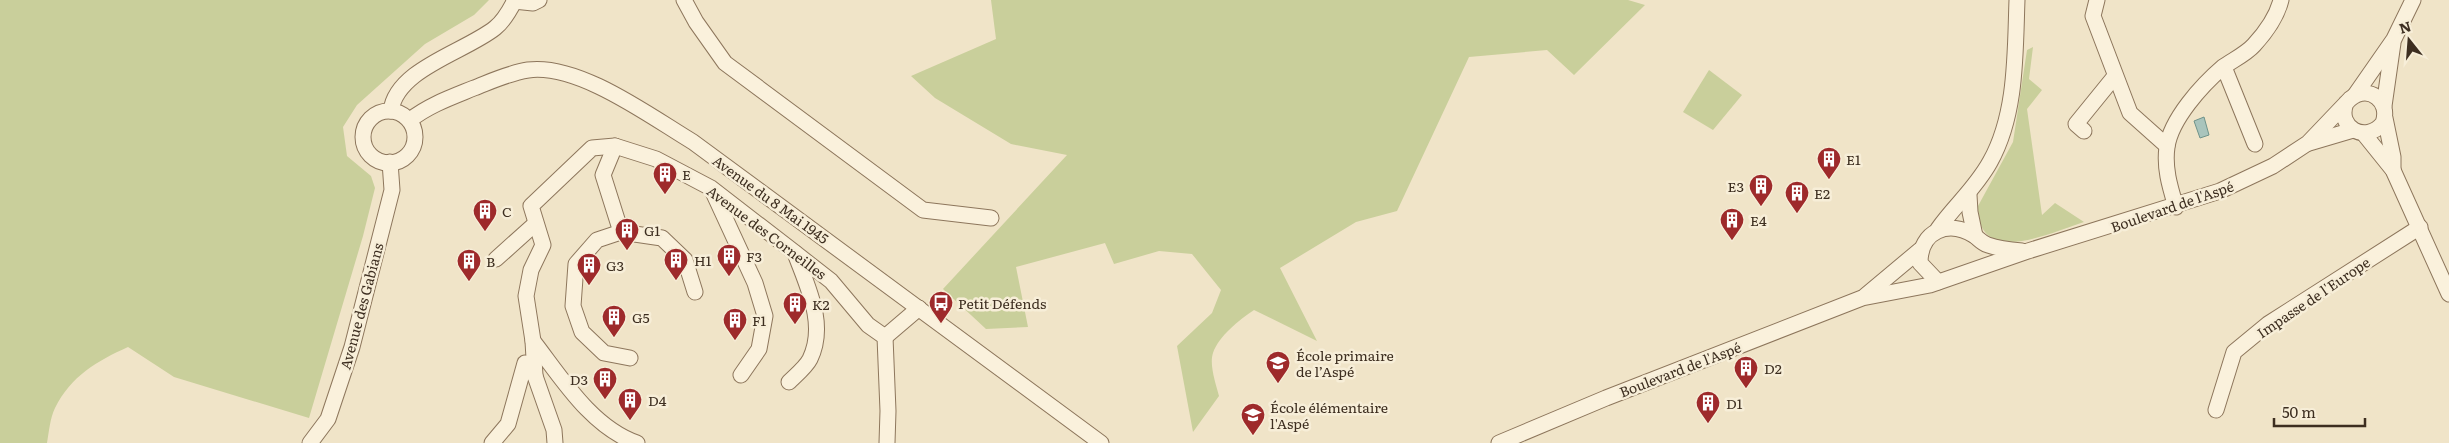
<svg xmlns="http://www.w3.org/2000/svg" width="2449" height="443" font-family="Literata,serif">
  <rect width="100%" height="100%" fill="#f0e4c8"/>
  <g fill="#c9cf9b">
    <path d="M0,0H489L474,15L425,44L357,105L343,127L347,156L371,176L375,188L363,236L309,418L174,377L128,347C97,361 71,376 55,408C50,418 49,432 47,443H0Z"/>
    <path d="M991,0H1628L1645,5L1574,75L1547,50L1469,57L1397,211L1356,222L1280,268L1317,341L1254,310C1239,320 1219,336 1213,353C1209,365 1216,384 1219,396L1193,432L1177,346L1212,313L1221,290L1192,254L1159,251L1114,264L1105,243L1016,267L1028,327L986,329L943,289L1067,155L1011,144L935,98L911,76L996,39Z"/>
    <path d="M2033,47L2029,79L2042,90L2027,109L2042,215L2055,203L2084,222C2052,232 1977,269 1978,206L2013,142L2027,50Z"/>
    <polygon points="1709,70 1742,95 1713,130 1683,112"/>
  </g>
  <polygon fill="#a9c4bc" stroke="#6f938a" points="2204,117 2209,135 2200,138 2194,121"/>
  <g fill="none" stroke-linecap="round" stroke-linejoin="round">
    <defs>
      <g id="minor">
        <polyline points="684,0 696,22 725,63 923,210 991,218"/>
        <polyline points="2097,0 2093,16 2130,113 2167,146"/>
        <polyline points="514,1 533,3 539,0"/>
        <polyline points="2224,67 2255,144"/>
        <polyline points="2355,95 2394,39 2413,0"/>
        <polyline points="2384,106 2393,43"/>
        <path d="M391,111C396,69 465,52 495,28C504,21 510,10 515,0"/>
        <circle cx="389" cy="137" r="26"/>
        <polyline points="2385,118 2393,157 2393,170"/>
        <path d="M410,120C429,105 452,97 474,88C492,81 509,73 528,70C579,63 651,117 693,142L1101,443"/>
        <polyline points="2084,131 2076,124 2115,76"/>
        <polyline points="2364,134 2393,170 2449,294"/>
        <polyline points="2309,143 2353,130"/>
        <polyline points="615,146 603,175 621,232"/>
        <polyline points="713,192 755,283 765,316 759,349 741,375"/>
        <polyline points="1969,195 1970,212 1975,236"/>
        <path d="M2176,207C2170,187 2164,168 2167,147C2171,119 2202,85 2223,67C2233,60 2246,54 2254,45C2265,33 2277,16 2281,0"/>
        <path d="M1938,229C1955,205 1975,189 1990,162C2017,114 2015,53 2017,0"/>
        <polyline points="496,259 535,224"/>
        <path d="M1938,282L1920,263C1920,231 1948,219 1975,236C1979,239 1982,243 1988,245C1999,249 2010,250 2022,251"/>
        <polyline points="1865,296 1920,250"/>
        <polyline points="885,337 919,308"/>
        <path d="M533,341C561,377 591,427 637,443"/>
        <polyline points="630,358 604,353 582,332 573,306 576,264 597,240 621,232 662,238 685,260 695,292"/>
        <polyline points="530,369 535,376 554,430 555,443"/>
        <polyline points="535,376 533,341 526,296 531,270 543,245 531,206 592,148 615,146 656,159 711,188 794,252 831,281 868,325 885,337 888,411 887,443"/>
        <path d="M789,382C795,376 806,367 810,359C827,324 807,286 795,253"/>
        <polyline points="2216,410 2234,352 2268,324 2420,227"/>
        <polyline points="310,443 328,419 352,347 392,190 390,162"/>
        <polyline points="492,443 508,424 525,363"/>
        <path d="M1499,443L1606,398L1862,298L1930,285L2028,251L2220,191L2273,166L2308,143L2350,99C2369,84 2391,101 2383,123C2366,144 2336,128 2346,103"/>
      </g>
    </defs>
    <use href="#minor" stroke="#8d765c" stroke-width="17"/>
    <use href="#minor" stroke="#faf1dc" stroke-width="15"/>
  </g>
  <defs>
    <symbol id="building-pin" viewBox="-11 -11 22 30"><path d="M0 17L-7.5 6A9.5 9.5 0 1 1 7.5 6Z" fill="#9e2a2b" stroke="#f7eed8"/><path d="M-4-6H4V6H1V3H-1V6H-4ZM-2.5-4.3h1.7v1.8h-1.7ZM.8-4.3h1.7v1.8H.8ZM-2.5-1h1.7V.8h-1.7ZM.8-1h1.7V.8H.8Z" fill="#fff"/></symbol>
    <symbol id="bus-pin" viewBox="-11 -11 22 30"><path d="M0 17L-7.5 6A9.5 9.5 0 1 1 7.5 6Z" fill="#9e2a2b" stroke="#f7eed8"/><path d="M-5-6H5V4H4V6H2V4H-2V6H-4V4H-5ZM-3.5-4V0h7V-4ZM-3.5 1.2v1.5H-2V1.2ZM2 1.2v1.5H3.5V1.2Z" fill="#fff"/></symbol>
    <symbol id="school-pin" viewBox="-11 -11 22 30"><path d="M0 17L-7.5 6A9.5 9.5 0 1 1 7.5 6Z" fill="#9e2a2b" stroke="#f7eed8"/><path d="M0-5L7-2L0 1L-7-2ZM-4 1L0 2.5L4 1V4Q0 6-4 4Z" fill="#fff"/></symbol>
  </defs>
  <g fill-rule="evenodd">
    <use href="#building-pin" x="1815" y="145" width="28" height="38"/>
    <use href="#building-pin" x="651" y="160" width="28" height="38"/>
    <use href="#building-pin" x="1747" y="172" width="28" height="38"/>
    <use href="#building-pin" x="1783" y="179" width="28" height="38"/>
    <use href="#building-pin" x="471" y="197" width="28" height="38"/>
    <use href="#building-pin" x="1718" y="206" width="28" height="38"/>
    <use href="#building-pin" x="613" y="216" width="28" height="38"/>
    <use href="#building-pin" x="715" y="242" width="28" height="38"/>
    <use href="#building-pin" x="662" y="246" width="28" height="38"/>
    <use href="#building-pin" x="455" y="247" width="28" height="38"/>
    <use href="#building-pin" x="575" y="251" width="28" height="38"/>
    <use href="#bus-pin" x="927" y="289" width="28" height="38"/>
    <use href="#building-pin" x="781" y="290" width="28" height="38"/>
    <use href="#building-pin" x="600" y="303" width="28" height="38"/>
    <use href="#building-pin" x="721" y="306" width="28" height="38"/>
    <use href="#school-pin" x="1264" y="349" width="28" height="38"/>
    <use href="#building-pin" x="1732" y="354" width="28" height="38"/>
    <use href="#building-pin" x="591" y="365" width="28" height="38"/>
    <use href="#building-pin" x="616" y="386" width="28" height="38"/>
    <use href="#building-pin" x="1694" y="389" width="28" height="38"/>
    <use href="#school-pin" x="1239" y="401" width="28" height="38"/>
  </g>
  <g text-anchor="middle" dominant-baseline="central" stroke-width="5" stroke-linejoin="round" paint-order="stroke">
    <g font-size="14" fill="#3d2e20" stroke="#f7eed8" text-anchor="start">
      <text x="1846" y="159">E1</text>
      <text x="682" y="174">E</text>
      <text x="1744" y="186" text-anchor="end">E3</text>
      <text x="1814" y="193">E2</text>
      <text x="502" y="211">C</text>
      <text x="1750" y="220">E4</text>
      <text x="644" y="230">G1</text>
      <text x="746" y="256">F3</text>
      <text x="694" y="260">H1</text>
      <text x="486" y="261">B</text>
      <text x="606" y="265">G3</text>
      <text x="958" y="303">Petit Défends</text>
      <text x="812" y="304">K2</text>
      <text x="632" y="317">G5</text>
      <text x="752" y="320">F1</text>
      <text x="1296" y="355">École primaire<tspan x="1296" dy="16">de l’Aspé</tspan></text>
      <text x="1764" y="368">D2</text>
      <text x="588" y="379" text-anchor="end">D3</text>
      <text x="648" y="400">D4</text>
      <text x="1726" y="403">D1</text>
      <text x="1270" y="407">École élémentaire<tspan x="1270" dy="16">l'Aspé</tspan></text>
    </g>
    <g font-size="14" fill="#3d2e20" stroke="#f7eed8">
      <text transform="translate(771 199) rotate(36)">Avenue du 8 Mai 1945</text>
      <text transform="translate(2172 206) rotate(-19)">Boulevard de l'Aspé</text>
      <text transform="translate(767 232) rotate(37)">Avenue des Corneilles</text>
      <text transform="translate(2313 297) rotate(-34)">Impasse de l'Europe</text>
      <text transform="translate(361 306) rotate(-75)">Avenue des Gabians</text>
      <text transform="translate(1680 369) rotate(-21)">Boulevard de l'Aspé</text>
    </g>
  </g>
  <g transform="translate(2409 40) rotate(343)" stroke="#f7eed8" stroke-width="4" paint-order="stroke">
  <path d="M0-4L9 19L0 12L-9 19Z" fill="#3d2e20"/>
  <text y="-8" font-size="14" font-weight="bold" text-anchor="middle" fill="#3d2e20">N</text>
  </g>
  <path d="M2274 418v8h91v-8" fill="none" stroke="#3d2e20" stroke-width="2.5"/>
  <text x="2282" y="418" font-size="15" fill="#3d2e20" stroke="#f7eed8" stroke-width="4" paint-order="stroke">50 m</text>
</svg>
